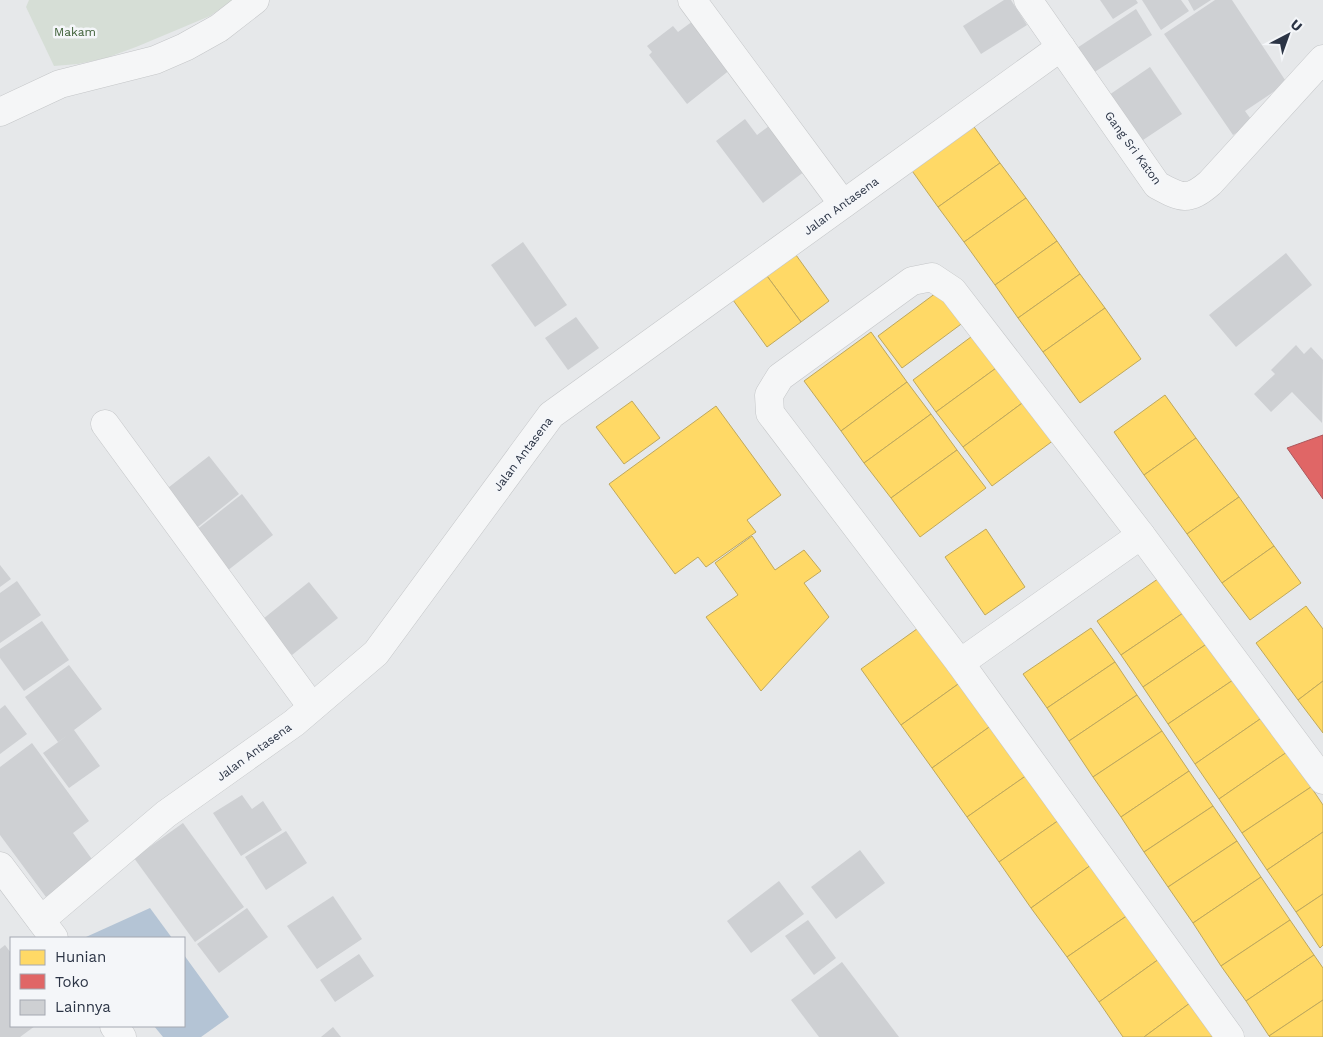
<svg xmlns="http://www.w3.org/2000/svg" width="1323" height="1037" font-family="'Work Sans',sans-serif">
  <rect width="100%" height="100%" fill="#e6e8ea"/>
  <polygon fill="#d6ded6" points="29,0 233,0 210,16 136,47 106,58 78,64 54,66 26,7"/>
  <g fill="#b4c4d5">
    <polygon points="150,908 172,938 86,937"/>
    <polygon points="184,955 229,1017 201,1037 163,1037 154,1026 184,1026"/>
  </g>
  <g fill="#ffd966" stroke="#bfa85c">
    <polygon points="972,124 1000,163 938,207 910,168"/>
    <polygon points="1000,163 1026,198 964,242 938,207"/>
    <polygon points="1026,198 1057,241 995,285 964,242"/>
    <polygon points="1057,241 1080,274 1018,318 995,285"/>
    <polygon points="796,255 829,301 801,322 767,276"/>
    <polygon points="1080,274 1105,308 1043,352 1018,318"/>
    <polygon points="767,276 801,322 767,347 733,300"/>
    <polygon points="944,287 968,319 902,368 878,336"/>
    <polygon points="1105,308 1141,359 1080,403 1043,352"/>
    <polygon points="979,331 1003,363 936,412 913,380"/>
    <polygon points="871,332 907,382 841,431 804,381"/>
    <polygon points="1003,363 1029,398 963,447 936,412"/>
    <polygon points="907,382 931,414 864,463 841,431"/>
    <polygon points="1165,395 1196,438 1144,475 1114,432"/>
    <polygon points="1029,398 1058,437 992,486 963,447"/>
    <polygon points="632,401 660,438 624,464 596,427"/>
    <polygon points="716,406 781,495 747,520 756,532 706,567 698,557 675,574 609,484"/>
    <polygon points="931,414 957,450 891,498 864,463"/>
    <polygon points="1196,438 1239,497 1187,534 1144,475"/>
    <polygon points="957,450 986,488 920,537 891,498"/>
    <polygon points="1239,497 1274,546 1222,583 1187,534"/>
    <polygon points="986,529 1025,587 985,615 945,557"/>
    <polygon points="752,536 775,570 804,550 821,571 804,583 829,617 761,691 706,617 738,595 715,563"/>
    <polygon points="1274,546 1301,583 1250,620 1222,583"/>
    <polygon points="1165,574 1189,609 1121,655 1097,621"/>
    <polygon points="1306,606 1323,629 1323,681 1298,700 1256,643"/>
    <polygon points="1189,609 1211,641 1143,687 1121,655"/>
    <polygon points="921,626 961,682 901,725 861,669"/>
    <polygon points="1091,628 1115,662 1047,708 1023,674"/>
    <polygon points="1211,641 1236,678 1168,724 1143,687"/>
    <polygon points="1115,662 1137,695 1069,741 1047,708"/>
    <polygon points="1236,678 1263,717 1195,764 1168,724"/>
    <polygon points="1323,681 1323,733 1298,700"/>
    <polygon points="961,682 992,725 932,768 901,725"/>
    <polygon points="1137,695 1162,731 1093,777 1069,741"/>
    <polygon points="1263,717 1287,752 1219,799 1195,764"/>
    <polygon points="992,725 1027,775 967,817 932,768"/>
    <polygon points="1162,731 1189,771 1121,817 1093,777"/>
    <polygon points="1287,752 1311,787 1242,833 1219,799"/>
    <polygon points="1189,771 1213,806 1144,852 1121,817"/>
    <polygon points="1027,775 1059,820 999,862 967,817"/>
    <polygon points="1311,787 1323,805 1323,832 1267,870 1242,833"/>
    <polygon points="1213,806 1237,841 1168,887 1144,852"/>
    <polygon points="1059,820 1091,865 1031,908 999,862"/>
    <polygon points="1323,832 1323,894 1296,912 1267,870"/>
    <polygon points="1237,841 1261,877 1193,923 1168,887"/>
    <polygon points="1091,865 1128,915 1067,957 1031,908"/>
    <polygon points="1261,877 1290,920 1221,966 1193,923"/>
    <polygon points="1323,894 1323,945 1320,948 1296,912"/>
    <polygon points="1128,915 1159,959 1099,1002 1067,957"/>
    <polygon points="1290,920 1314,955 1246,1001 1221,966"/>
    <polygon points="1314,955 1323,968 1323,1000 1269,1036 1246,1001"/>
    <polygon points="1159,959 1190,1003 1144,1037 1123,1037 1099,1002"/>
    <polygon points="1323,1000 1323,1037 1270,1037 1269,1036"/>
    <polygon points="1190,1003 1214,1037 1144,1037"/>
  </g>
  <polygon fill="#e06666" stroke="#aa575c" points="1323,435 1323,499 1287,448"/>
  <g fill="#ced0d3">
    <polygon points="1004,0 1011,0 1027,25 981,54 963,26"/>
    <polygon points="1100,0 1136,0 1138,3 1113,19"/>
    <polygon points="1142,0 1181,0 1189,11 1161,30"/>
    <polygon points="1188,0 1211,0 1194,11"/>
    <polygon points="1215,0 1232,0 1287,83 1245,111 1253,122 1233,135 1164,34"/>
    <polygon points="1136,9 1152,35 1093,73 1077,48"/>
    <polygon points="693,21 731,69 687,104 649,55 652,52 647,46 673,26 678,32"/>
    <polygon points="1150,67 1182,114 1140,142 1109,95"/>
    <polygon points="745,119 757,135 773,123 809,168 763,203 716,141"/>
    <polygon points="523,242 567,305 535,327 491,265"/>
    <polygon points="1286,253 1312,285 1236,347 1209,315"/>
    <polygon points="576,317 599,348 568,370 545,338"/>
    <polygon points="1296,345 1304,354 1311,347 1323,360 1322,423 1292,392 1271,412 1254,394 1275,374 1271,370"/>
    <polygon points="209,456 239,494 194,530 164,491"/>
    <polygon points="242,494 273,535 227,571 195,531"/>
    <polygon points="0,565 11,579 0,587"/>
    <polygon points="17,581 41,615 0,643 0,593"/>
    <polygon points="309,582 338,618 292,655 263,619"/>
    <polygon points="42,621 69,660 24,691 0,658 0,649"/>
    <polygon points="69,665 102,709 74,730 100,766 69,788 43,753 68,735 58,742 25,697"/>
    <polygon points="5,705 27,734 0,754 0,709"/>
    <polygon points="32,743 89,821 73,833 94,862 46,897 0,835 0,767"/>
    <polygon points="242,795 252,809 263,801 282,830 241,856 213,813"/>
    <polygon points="183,823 244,907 195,942 134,858"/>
    <polygon points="286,831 307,863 266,890 245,857"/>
    <polygon points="860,850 885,883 836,919 811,887"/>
    <polygon points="779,881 804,914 751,953 727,921"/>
    <polygon points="333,896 362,939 317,969 287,926"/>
    <polygon points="247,908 268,937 219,973 197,944"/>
    <polygon points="808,920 836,958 814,975 785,936"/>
    <polygon points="5,945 11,953 11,1026 35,1026 20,1037 0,1037 0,949"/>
    <polygon points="359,954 374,976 335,1002 320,980"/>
    <polygon points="842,962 899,1037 819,1037 791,1000"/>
    <polygon points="333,1027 341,1037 321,1037"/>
  </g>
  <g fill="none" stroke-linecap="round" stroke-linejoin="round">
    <defs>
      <g id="street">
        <polyline points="692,0 843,204"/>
        <path d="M1028,0L1157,185C1181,198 1188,202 1210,183L1323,59"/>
        <polyline points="0,112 60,84 155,60 185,47 219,28 255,0"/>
        <polyline points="105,424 312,707"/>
        <polyline points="960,663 1141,535"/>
        <polyline points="0,866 54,938"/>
        <polyline points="41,920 166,814 294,723 376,653 551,415 1061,47"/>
        <polyline points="114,1026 122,1037"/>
        <polyline points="1230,1037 960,663 770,413 769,395 780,377 912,281 932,277 953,291 1141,535 1323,780"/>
      </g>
    </defs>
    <use href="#street" stroke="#c4c6c8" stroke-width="29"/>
    <use href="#street" stroke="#f5f6f7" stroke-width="28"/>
  </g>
  <g text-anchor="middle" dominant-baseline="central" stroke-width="5" stroke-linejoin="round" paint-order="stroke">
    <g font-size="12" fill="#3f6138" stroke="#f4f6f9">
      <text x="75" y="32">Makam</text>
    </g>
    <g font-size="12" fill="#2b3445" stroke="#f4f6f9">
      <text transform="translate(1133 148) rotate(54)">Gang Sri Katon</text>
      <text transform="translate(841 206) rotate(-36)">Jalan Antasena</text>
      <text transform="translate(523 454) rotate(-53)">Jalan Antasena</text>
      <text transform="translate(254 752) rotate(-36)">Jalan Antasena</text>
    </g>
  </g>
  <rect x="10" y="937" width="175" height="90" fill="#f4f6f9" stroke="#a4a8b1"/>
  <rect x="20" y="950" width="25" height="15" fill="#ffd966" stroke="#a4a8b1"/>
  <text x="55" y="962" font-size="15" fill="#2b3445">Hunian</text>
  <rect x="20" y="974" width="25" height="15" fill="#e06666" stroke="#a4a8b1"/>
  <text x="55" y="987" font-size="15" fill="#2b3445">Toko</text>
  <rect x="20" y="1000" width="25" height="15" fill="#ced0d3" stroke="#a4a8b1"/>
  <text x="55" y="1012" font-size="15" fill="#2b3445">Lainnya</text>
  <g transform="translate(1288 35) rotate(41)" stroke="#f4f6f9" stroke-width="4" paint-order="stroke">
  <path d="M0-4L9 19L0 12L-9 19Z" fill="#2b3445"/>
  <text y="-8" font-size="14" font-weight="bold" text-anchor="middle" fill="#2b3445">U</text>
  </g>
</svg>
